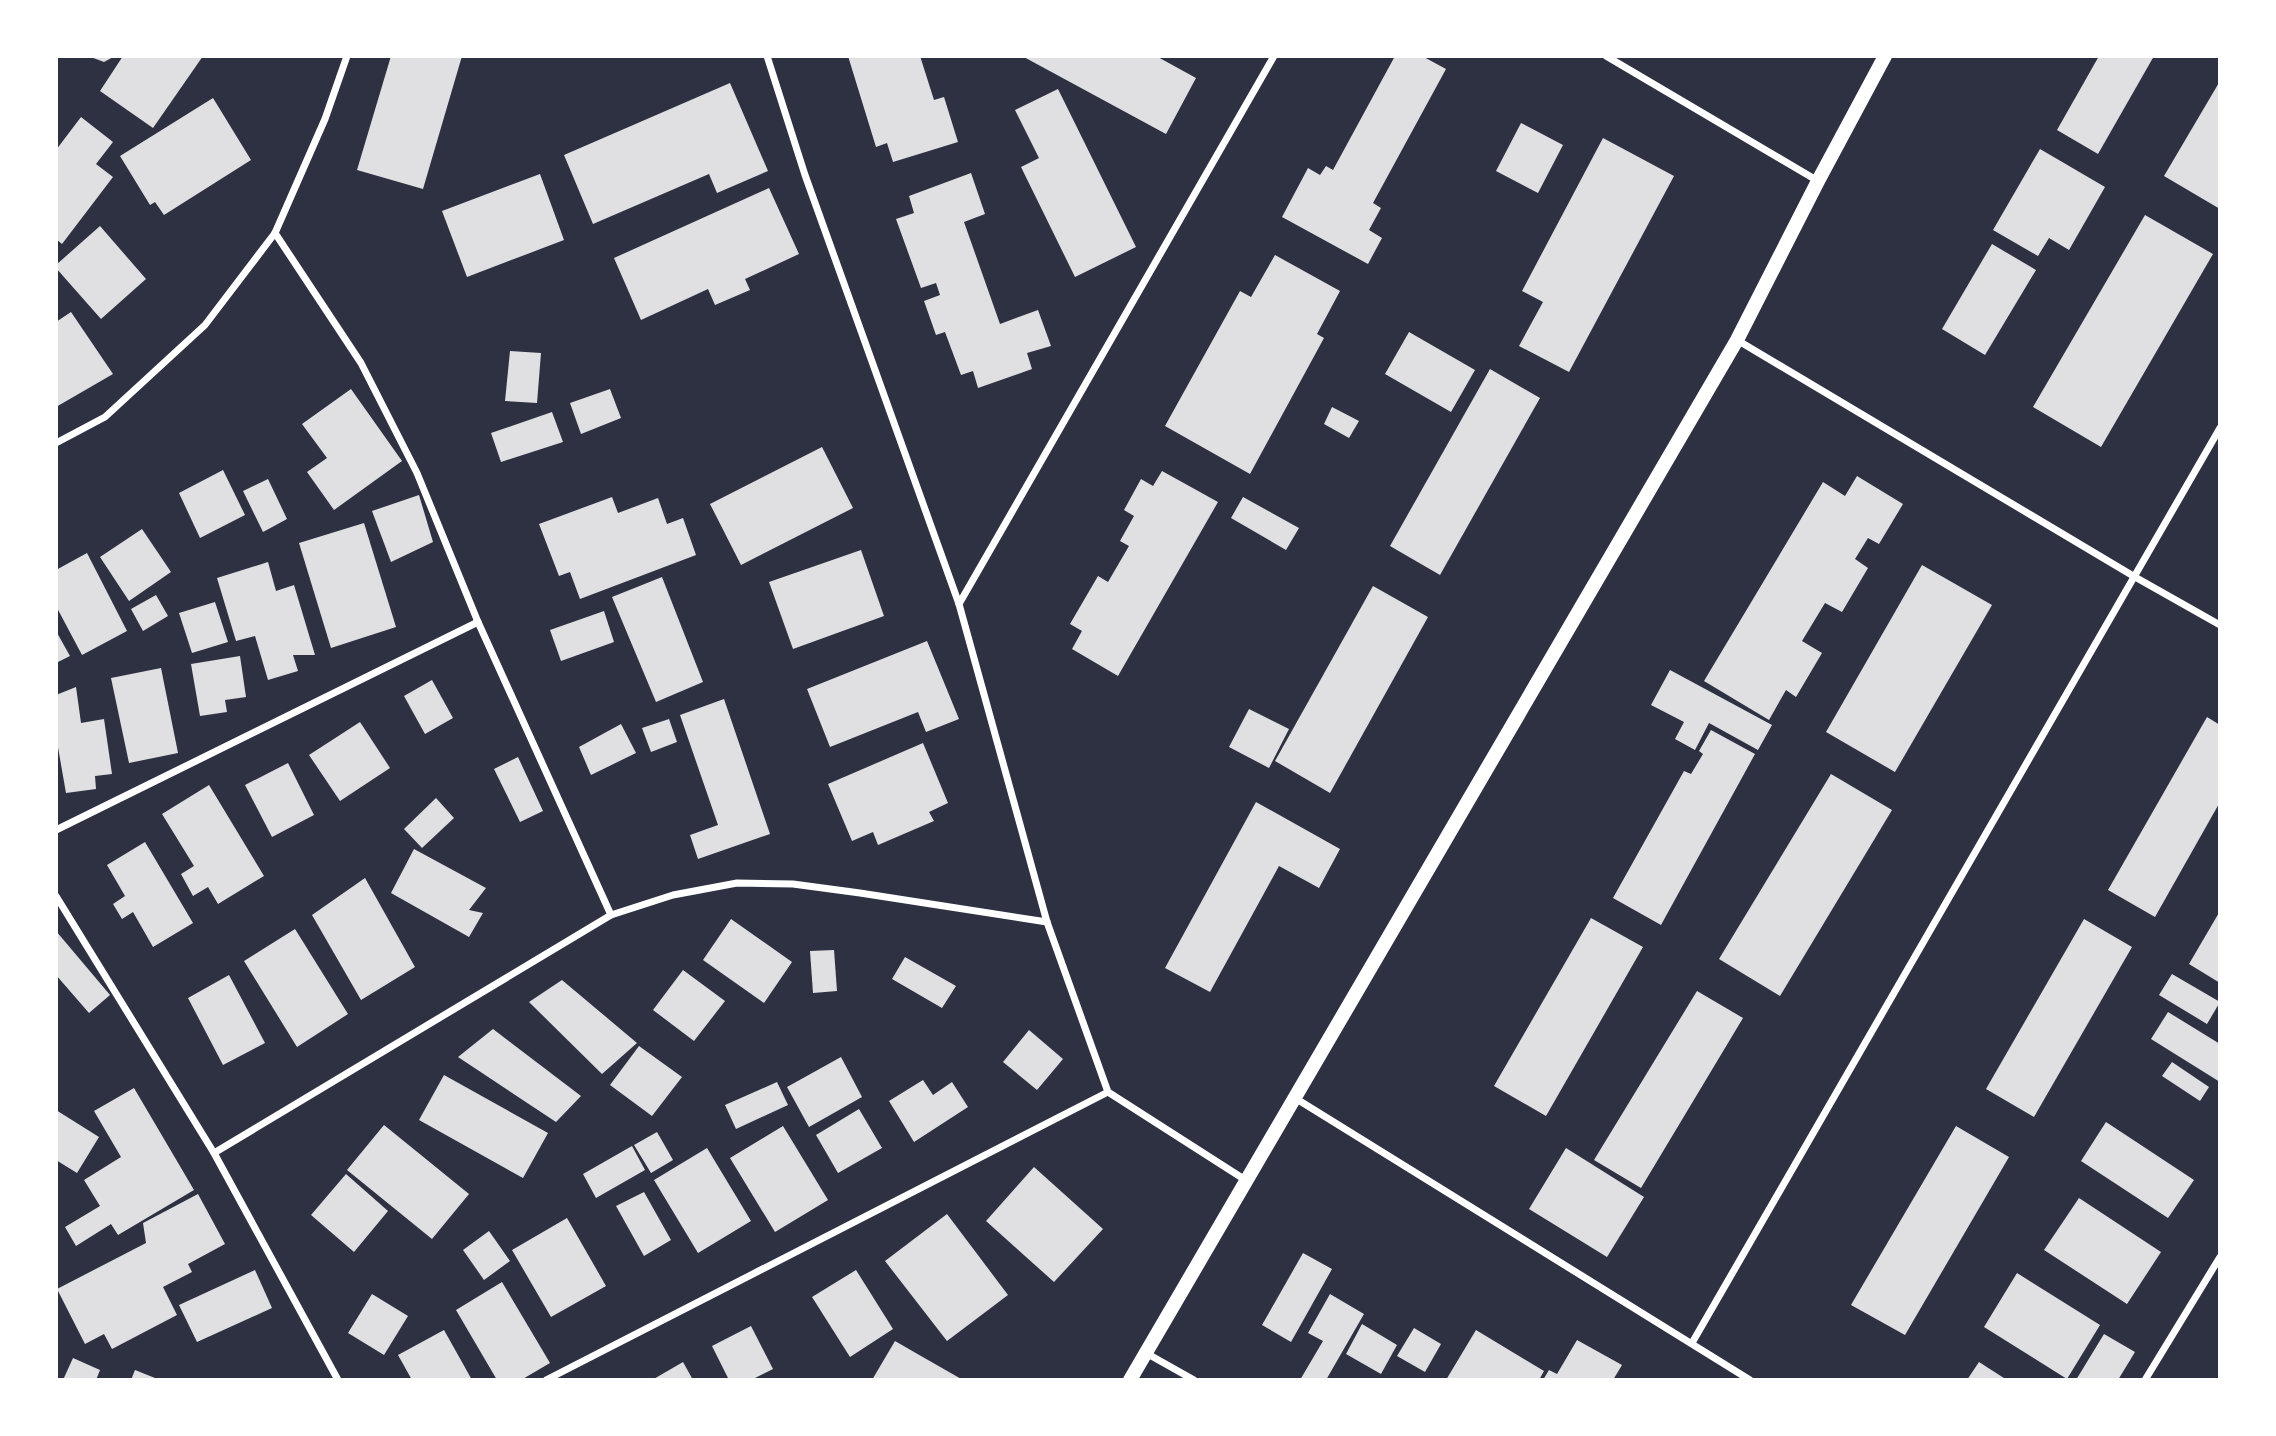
<svg xmlns="http://www.w3.org/2000/svg" width="2276" height="1436" font-family="'Nunito Sans',sans-serif">
  <rect width="100%" height="100%" fill="#2d3142"/>
  <g fill="#e0e0e3">
    <polygon points="88,56 115,56 104,62"/>
    <polygon points="123,56 203,56 153,128 100,91"/>
    <polygon points="391,56 462,56 423,189 357,170"/>
    <polygon points="848,56 920,56 934,100 944,97 958,142 893,162 887,143 876,147"/>
    <polygon points="1022,56 1156,56 1196,78 1166,134"/>
    <polygon points="1395,56 1422,56 1446,69 1373,203 1381,208 1369,230 1382,238 1368,264 1282,217 1308,168 1320,175 1326,166 1333,170"/>
    <polygon points="2099,56 2154,56 2098,154 2057,130"/>
    <polygon points="2220,81 2220,209 2164,176"/>
    <polygon points="730,83 768,171 717,193 709,174 593,224 564,155"/>
    <polygon points="1058,89 1136,247 1075,277 1021,167 1039,158 1015,110"/>
    <polygon points="213,98 251,160 164,215 155,202 150,205 120,156"/>
    <polygon points="81,117 113,142 96,164 113,177 62,244 56,239 56,150"/>
    <polygon points="1521,123 1563,145 1538,193 1496,171"/>
    <polygon points="1603,138 1674,176 1569,372 1519,346 1543,302 1522,291"/>
    <polygon points="2040,149 2105,187 2069,250 2049,238 2038,256 1993,230"/>
    <polygon points="971,173 985,214 964,222 1000,324 1038,310 1051,346 1027,353 1032,369 978,388 973,371 961,375 945,332 936,335 924,301 940,295 936,283 921,288 896,219 914,213 909,196"/>
    <polygon points="540,174 564,240 467,277 442,211"/>
    <polygon points="769,188 799,254 745,279 750,290 715,305 708,289 641,320 614,258"/>
    <polygon points="2145,215 2213,254 2101,447 2033,407"/>
    <polygon points="100,226 146,279 101,319 56,268 56,265"/>
    <polygon points="1992,244 2036,270 1985,355 1942,329"/>
    <polygon points="1275,255 1340,291 1317,334 1324,338 1250,474 1165,426 1240,291 1251,297"/>
    <polygon points="71,312 113,374 56,407 56,322"/>
    <polygon points="1409,332 1475,370 1451,412 1385,374"/>
    <polygon points="510,351 541,353 537,403 505,401"/>
    <polygon points="1490,369 1540,398 1440,575 1390,546"/>
    <polygon points="351,389 402,461 334,510 307,472 327,458 302,424"/>
    <polygon points="610,389 621,418 581,434 570,403"/>
    <polygon points="1332,407 1359,421 1349,438 1324,424"/>
    <polygon points="552,412 563,442 501,462 491,433"/>
    <polygon points="822,447 853,508 741,565 710,504"/>
    <polygon points="223,470 245,515 200,538 179,493"/>
    <polygon points="1162,471 1218,502 1118,676 1072,649 1082,631 1070,624 1098,576 1108,582 1129,546 1120,541 1134,516 1124,510 1141,479 1153,486"/>
    <polygon points="1857,476 1903,504 1879,544 1868,538 1855,559 1868,568 1842,612 1825,603 1802,641 1822,653 1796,697 1786,690 1769,720 1704,681 1823,482 1845,496"/>
    <polygon points="268,479 287,519 263,532 243,491"/>
    <polygon points="419,495 433,542 391,562 372,511"/>
    <polygon points="612,497 618,513 658,498 667,524 683,518 696,555 580,599 570,572 559,576 539,524"/>
    <polygon points="1243,497 1299,528 1286,550 1231,518"/>
    <polygon points="364,523 396,627 331,648 299,543"/>
    <polygon points="142,529 171,572 129,601 100,557"/>
    <polygon points="861,550 884,616 793,649 769,582"/>
    <polygon points="87,553 127,631 82,655 56,606 56,570"/>
    <polygon points="268,562 276,591 294,585 315,655 293,655 298,671 268,680 255,636 236,641 217,578"/>
    <polygon points="1922,565 1992,605 1895,772 1826,732"/>
    <polygon points="662,577 703,682 656,702 612,597"/>
    <polygon points="1373,586 1428,617 1330,793 1275,761"/>
    <polygon points="156,595 168,616 143,631 131,609"/>
    <polygon points="215,602 228,642 192,653 179,613"/>
    <polygon points="604,611 614,642 561,661 550,630"/>
    <polygon points="56,631 70,656 56,663"/>
    <polygon points="927,641 959,719 926,732 918,712 830,747 807,689"/>
    <polygon points="240,656 246,697 225,700 227,712 200,716 191,664"/>
    <polygon points="161,668 178,753 129,763 111,678"/>
    <polygon points="1670,670 1772,725 1758,750 1709,723 1695,750 1675,739 1684,722 1651,705"/>
    <polygon points="432,680 453,718 425,734 404,696"/>
    <polygon points="76,687 81,723 104,719 112,774 95,776 96,789 66,793 56,736 56,695"/>
    <polygon points="724,699 770,834 698,859 690,835 718,825 680,715"/>
    <polygon points="1249,709 1289,729 1269,768 1229,747"/>
    <polygon points="2207,717 2220,725 2220,802 2155,917 2108,890"/>
    <polygon points="669,719 677,742 651,752 642,728"/>
    <polygon points="360,722 390,768 340,801 309,755"/>
    <polygon points="621,724 636,753 591,775 579,747"/>
    <polygon points="1711,730 1755,754 1661,925 1613,898 1684,771 1691,774 1703,754 1699,751"/>
    <polygon points="923,743 948,803 929,812 934,821 878,845 873,832 852,841 828,784"/>
    <polygon points="518,757 543,811 520,822 494,769"/>
    <polygon points="288,763 314,815 272,837 245,785"/>
    <polygon points="1831,774 1892,810 1780,996 1719,959"/>
    <polygon points="209,785 264,876 218,904 208,887 193,896 181,874 194,866 162,814"/>
    <polygon points="436,798 454,818 422,848 404,829"/>
    <polygon points="1256,802 1340,849 1319,888 1279,866 1210,992 1165,968"/>
    <polygon points="145,842 193,923 153,947 133,912 122,919 113,904 125,896 107,865"/>
    <polygon points="414,849 486,888 469,910 483,913 469,937 391,893"/>
    <polygon points="365,878 415,967 361,1000 312,915"/>
    <polygon points="2220,911 2220,983 2189,964"/>
    <polygon points="1591,918 1643,947 1546,1116 1494,1086"/>
    <polygon points="731,919 792,962 764,1003 703,960"/>
    <polygon points="2084,919 2132,947 2034,1117 1986,1089"/>
    <polygon points="295,929 348,1014 297,1047 244,961"/>
    <polygon points="56,931 110,995 89,1013 56,975"/>
    <polygon points="834,950 837,991 813,993 810,951"/>
    <polygon points="905,957 956,986 942,1008 892,979"/>
    <polygon points="683,970 725,1001 694,1041 653,1010"/>
    <polygon points="2172,974 2220,1002 2207,1024 2159,995"/>
    <polygon points="229,975 265,1043 223,1065 188,998"/>
    <polygon points="562,980 637,1043 602,1074 529,1002"/>
    <polygon points="1697,991 1743,1018 1641,1188 1594,1160"/>
    <polygon points="2168,1012 2220,1044 2220,1082 2151,1039"/>
    <polygon points="493,1029 581,1096 556,1122 458,1057"/>
    <polygon points="1029,1030 1063,1059 1037,1090 1003,1062"/>
    <polygon points="639,1046 682,1077 652,1116 610,1085"/>
    <polygon points="841,1057 862,1097 809,1127 787,1087"/>
    <polygon points="2172,1062 2209,1087 2200,1101 2162,1076"/>
    <polygon points="444,1075 548,1133 523,1178 419,1120"/>
    <polygon points="923,1080 933,1095 952,1082 968,1107 914,1142 889,1101"/>
    <polygon points="777,1082 788,1105 736,1129 725,1105"/>
    <polygon points="134,1088 194,1190 118,1235 111,1224 76,1246 65,1227 100,1206 84,1180 121,1157 94,1111"/>
    <polygon points="859,1109 882,1148 838,1173 816,1135"/>
    <polygon points="56,1110 99,1137 77,1173 56,1160"/>
    <polygon points="2106,1122 2194,1180 2168,1218 2081,1161"/>
    <polygon points="384,1125 469,1194 432,1239 347,1170"/>
    <polygon points="783,1126 828,1200 775,1232 730,1158"/>
    <polygon points="1956,1126 2009,1157 1905,1335 1851,1305"/>
    <polygon points="657,1132 673,1160 651,1173 634,1145"/>
    <polygon points="632,1146 645,1170 596,1198 583,1174"/>
    <polygon points="707,1148 751,1221 698,1253 654,1180"/>
    <polygon points="1566,1148 1644,1197 1607,1257 1529,1209"/>
    <polygon points="1034,1167 1103,1229 1054,1282 986,1221"/>
    <polygon points="346,1174 388,1211 354,1252 311,1215"/>
    <polygon points="644,1192 671,1240 644,1256 616,1206"/>
    <polygon points="198,1194 225,1244 188,1264 192,1272 163,1287 177,1315 112,1349 104,1334 85,1344 57,1289 146,1243 143,1223"/>
    <polygon points="2079,1198 2161,1252 2127,1304 2044,1250"/>
    <polygon points="947,1214 1008,1295 947,1341 885,1261"/>
    <polygon points="567,1218 606,1286 551,1317 512,1250"/>
    <polygon points="489,1231 510,1261 484,1280 463,1250"/>
    <polygon points="1303,1253 1332,1269 1291,1342 1262,1325"/>
    <polygon points="255,1270 272,1308 197,1342 179,1305"/>
    <polygon points="856,1270 893,1329 850,1357 812,1297"/>
    <polygon points="2017,1273 2100,1325 2067,1379 1984,1327"/>
    <polygon points="502,1282 550,1363 521,1380 497,1380 456,1310"/>
    <polygon points="372,1294 408,1316 384,1355 348,1333"/>
    <polygon points="1330,1294 1364,1314 1326,1380 1300,1380 1323,1341 1308,1333"/>
    <polygon points="1362,1324 1397,1345 1381,1374 1346,1354"/>
    <polygon points="751,1326 773,1369 751,1380 729,1380 712,1346"/>
    <polygon points="1414,1328 1441,1344 1425,1372 1397,1356"/>
    <polygon points="444,1330 472,1380 412,1380 398,1355"/>
    <polygon points="1476,1330 1544,1371 1539,1380 1446,1380"/>
    <polygon points="2104,1334 2135,1352 2118,1380 2076,1380"/>
    <polygon points="1577,1340 1622,1365 1613,1380 1543,1380 1549,1370 1557,1374"/>
    <polygon points="895,1341 921,1356 963,1380 872,1380"/>
    <polygon points="73,1358 100,1370 96,1380 63,1380"/>
    <polygon points="683,1362 693,1380 652,1380"/>
    <polygon points="1979,1362 2007,1380 1967,1380"/>
    <polygon points="135,1370 160,1380 131,1380"/>
  </g>
  <g fill="none" stroke-linecap="round" stroke-linejoin="round">
    <g stroke="#fff" stroke-width="7">
      <polyline points="767,56 805,175 959,604 1047,922 1108,1092 1247,1181"/>
      <polyline points="1606,56 1818,181"/>
      <polyline points="275,233 361,363 417,473 478,622 611,915"/>
      <polyline points="1737,340 2135,577 2220,625"/>
      <polyline points="56,443 105,417 205,325 275,233 325,119 347,56"/>
      <polyline points="959,604 1274,56"/>
      <polyline points="56,830 478,622"/>
      <polyline points="56,896 214,1153 338,1380"/>
      <polyline points="1295,1098 1750,1380"/>
      <polyline points="214,1153 611,915 673,895 737,883 793,884 860,893 1047,922"/>
      <polyline points="1692,1343 2220,428"/>
      <polyline points="1146,1353 1194,1380"/>
      <polyline points="546,1380 1108,1092"/>
      <polyline points="2145,1380 2220,1257"/>
    </g>
    <polyline stroke="#fff" stroke-width="14" points="1130,1380 1737,340 1818,181 1885,56"/>
  </g>
  <rect width="2276" height="1436" fill="none" stroke="#ffffff" stroke-width="116"/>
</svg>
